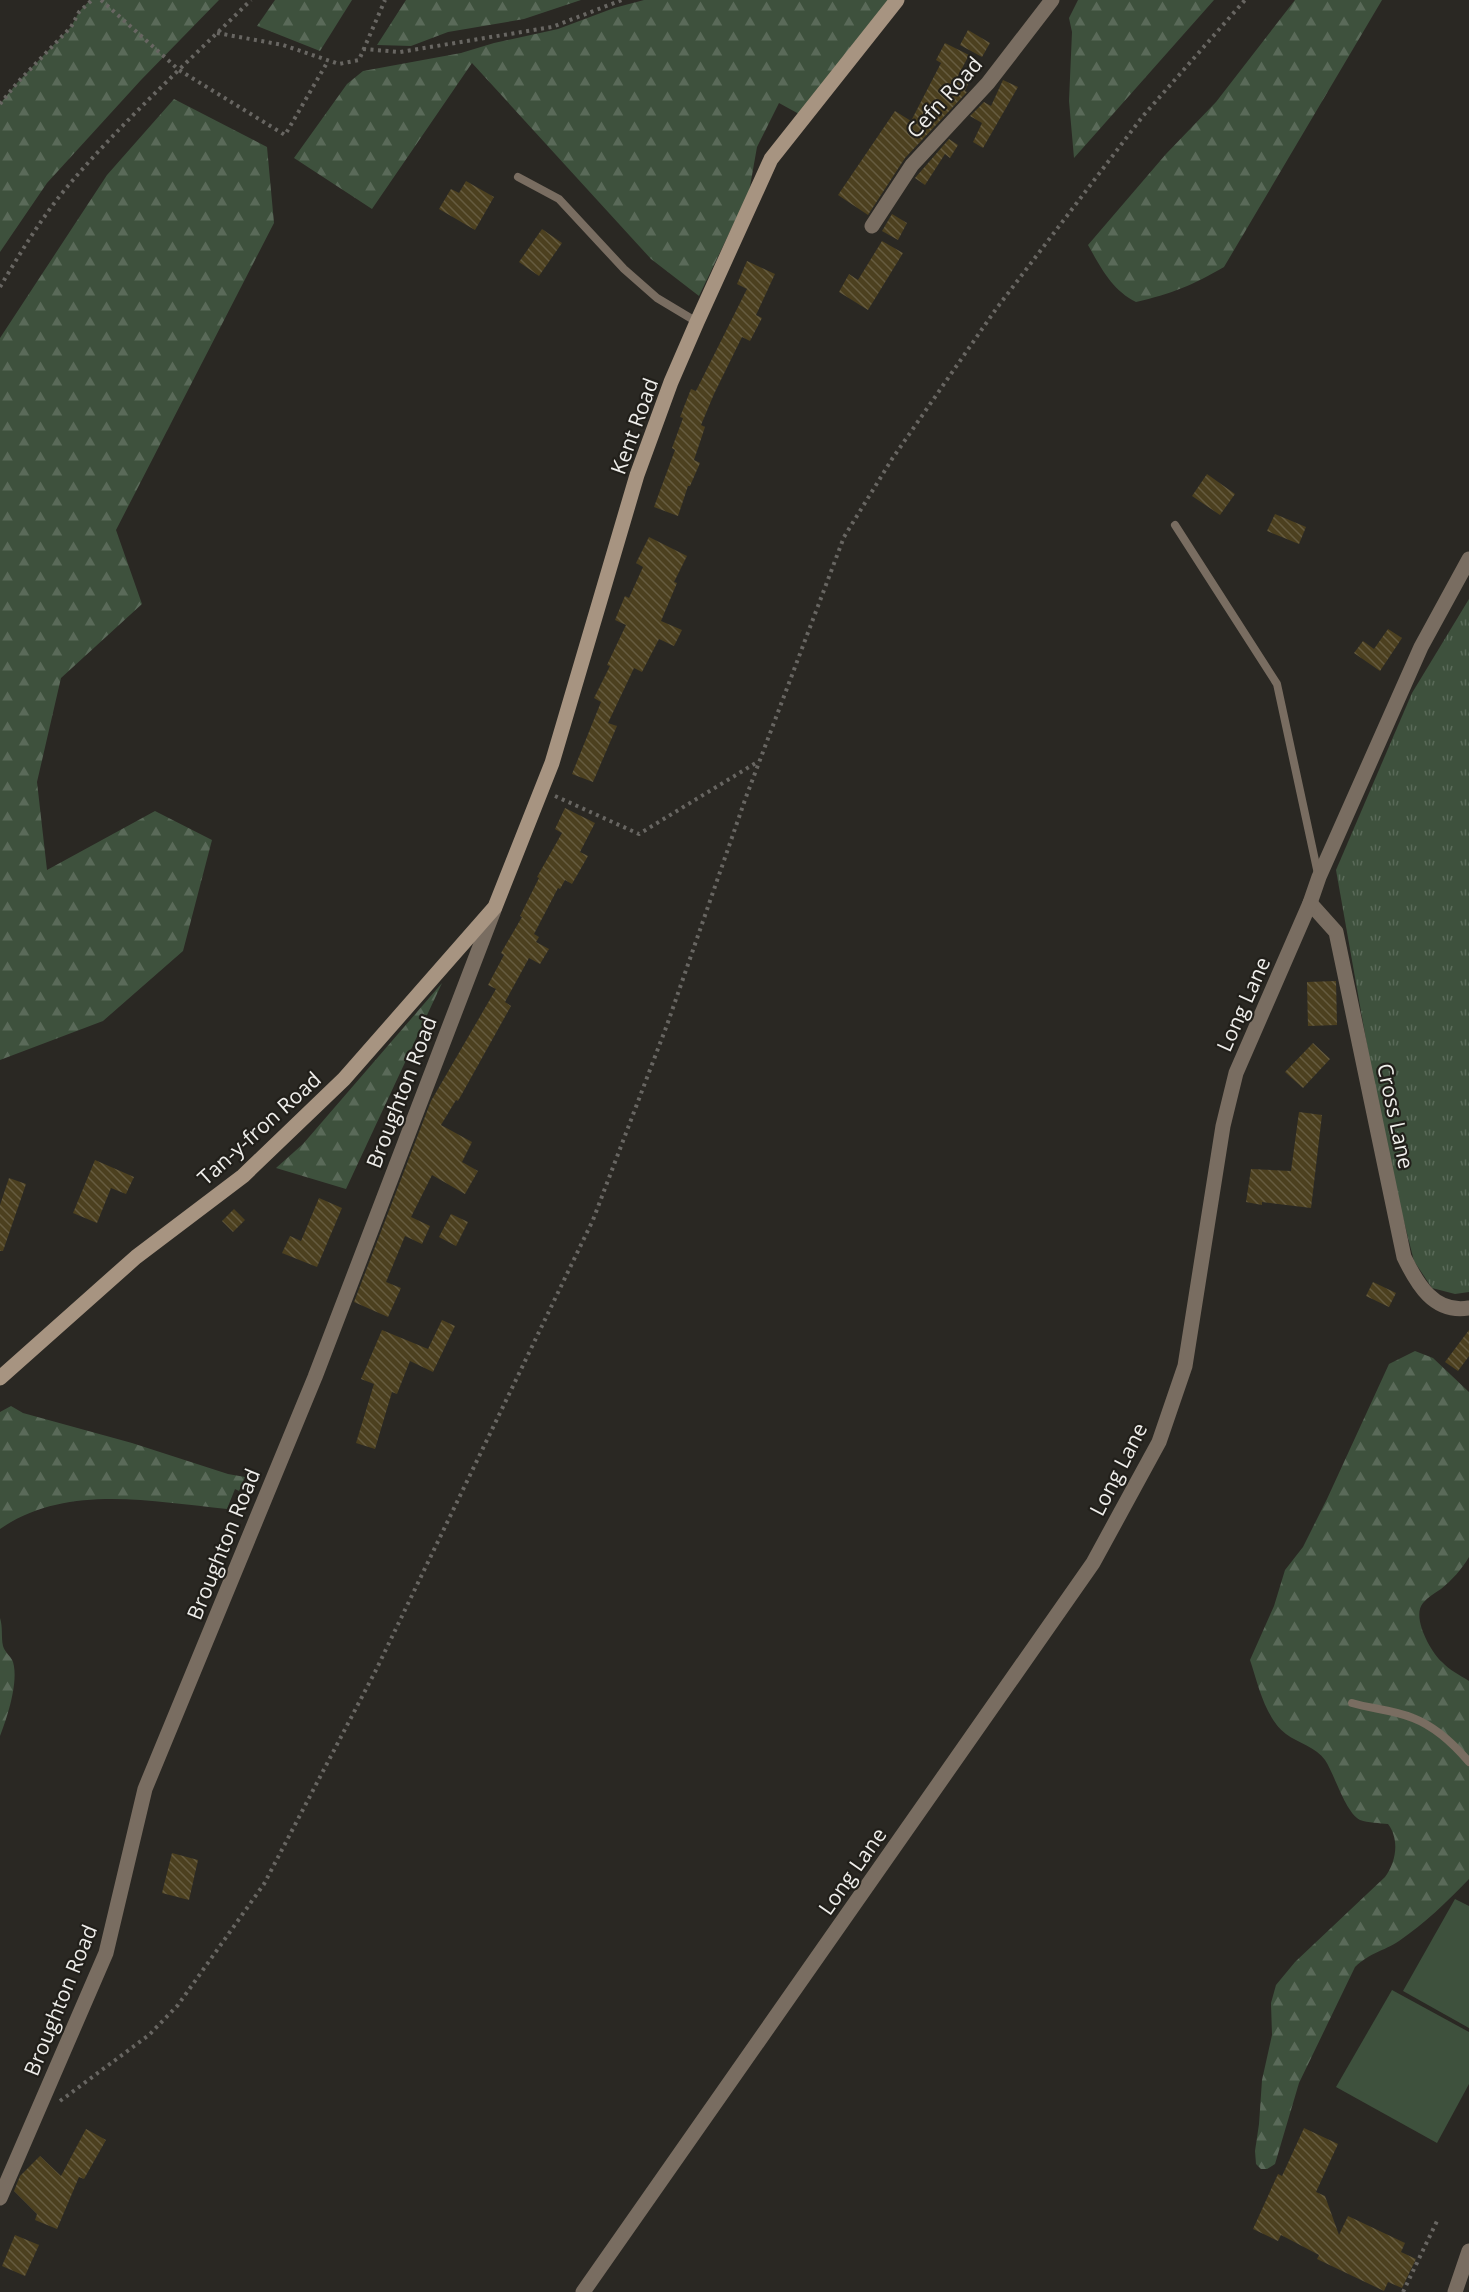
<svg xmlns="http://www.w3.org/2000/svg" width="1469" height="2292" font-family="'Open Sans',sans-serif">
  <defs>
    <pattern id="grass-tufts" width="24" height="20" patternUnits="userSpaceOnUse" patternTransform="scale(1.5)"><rect width="24" height="20" fill="#3e513d"/><path d="M3 7l-1-3M5 7V3M7 7l1-3M15 17l-1-3M17 17v-4M19 17l1-3" fill="none" stroke="#5a6a59"/></pattern>
    <pattern id="forest-firs" width="22" height="20" patternUnits="userSpaceOnUse" patternTransform="scale(1.5)"><rect width="22" height="20" fill="#3e513d"/><path d="M5 1l3.5 6h-7zM16 11l3.5 6h-7z" fill="#5a6a59"/></pattern>
    <pattern id="building-back-hatch" width="6" height="6" patternUnits="userSpaceOnUse" patternTransform="scale(1.5)"><rect width="6" height="6" fill="#4c401f"/><path d="M-1 5l2 2M0 0l6 6M5-1l2 2" fill="none" stroke="#665c40"/></pattern>
  </defs>
  <rect width="100%" height="100%" fill="#2a2823"/>
  <polygon fill="url(#grass-tufts)" points="1469,599 1469,1292 1455,1294 1432,1288 1414,1261 1385,1147 1336,870 1412,693"/>
  <g fill="url(#forest-firs)">
    <polygon points="90,0 219,0 141,80 47,183 0,252 0,104 17,83 71,27 79,12"/>
    <polygon points="275,0 352,0 320,51 257,26"/>
    <polygon points="406,0 581,0 524,19 448,32 411,46 377,45"/>
    <polygon points="644,0 890,0 799,114 779,103 757,147 749,192 699,296 651,259 472,63 372,209 294,158 347,84 363,71 461,53 494,43 558,29 614,8"/>
    <polygon points="1078,0 1214,0 1074,158 1069,101 1072,32 1069,18"/>
    <path d="M1295,0H1382L1224,267C1193,285 1171,294 1136,302C1112,290 1101,268 1088,245L1166,154L1216,102Z"/>
    <polygon points="174,99 267,147 274,223 116,530 142,604 61,678 37,782 47,870 155,811 212,840 183,951 103,1021 0,1060 0,338 107,175"/>
    <polygon points="442,983 346,1189 276,1168 303,1144"/>
    <path d="M1415,1351L1433,1358L1469,1392V1557C1462,1569 1452,1580 1441,1589C1435,1593 1428,1597 1423,1603C1411,1617 1431,1652 1442,1662C1449,1670 1460,1675 1469,1681V1879C1448,1901 1424,1924 1399,1941C1382,1952 1371,1952 1355,1967L1299,2083L1275,2164L1267,2169H1261L1256,2164L1255,2151L1259,2124L1262,2080L1272,2035L1271,2003L1276,1985L1295,1962L1385,1877C1396,1862 1400,1840 1388,1824C1380,1823 1368,1823 1360,1820C1345,1812 1335,1775 1325,1760C1316,1747 1298,1743 1286,1734C1265,1718 1258,1684 1250,1660L1274,1606L1285,1570L1303,1547L1327,1499L1389,1364Z"/>
    <path d="M11,1406L23,1413L132,1443L228,1474L245,1477L239,1491L235,1489L227,1509C152,1502 67,1483 0,1529V1412Z"/>
    <path d="M0,1618C3,1627 1,1637 3,1646C5,1653 11,1656 13,1662C19,1682 7,1718 0,1736Z"/>
  </g>
  <g fill="#3e513d">
    <polygon points="1455,1899 1469,1906 1469,2028 1403,1991"/>
    <polygon points="1392,1990 1469,2032 1469,2084 1437,2143 1336,2087"/>
  </g>
  <g fill="url(#building-back-hatch)">
    <polygon points="968,30 990,43 982,57 960,45"/>
    <polygon points="945,43 969,55 957,78 968,84 965,91 967,92 905,158 868,215 838,195 895,111 911,121 941,63 936,60"/>
    <polygon points="1003,80 1018,87 983,148 973,142 982,123 970,116 984,102 991,106"/>
    <polygon points="949,139 958,145 950,158 945,154 925,185 915,178"/>
    <polygon points="466,181 494,197 475,230 439,209 451,189 459,193"/>
    <polygon points="892,214 907,223 898,240 882,231"/>
    <polygon points="542,229 562,243 539,276 519,262"/>
    <polygon points="882,241 903,253 868,310 839,292 849,274 858,280"/>
    <polygon points="747,261 775,274 756,315 762,318 750,341 742,337 714,394 701,425 705,427 694,460 700,463 690,486 688,486 678,516 654,507 675,450 672,448 683,418 680,417 691,389 696,391 747,289 737,284"/>
    <polygon points="1207,474 1235,494 1220,515 1192,496"/>
    <polygon points="1275,514 1306,527 1299,544 1267,531"/>
    <polygon points="649,537 687,556 674,582 677,583 661,621 682,630 674,646 659,639 642,672 634,668 608,723 617,726 593,782 572,774 601,702 594,698 610,666 607,665 626,625 615,620 625,596 629,598 643,567 636,563"/>
    <polygon points="1388,629 1402,638 1380,671 1354,653 1363,641 1374,649"/>
    <polygon points="565,808 595,823 580,852 588,856 572,884 565,880 560,889 558,888 534,934 539,937 536,942 549,949 540,964 529,958 505,1002 511,1006 458,1101 456,1100 441,1125 472,1142 462,1162 478,1171 465,1194 432,1175 411,1217 430,1226 422,1244 405,1236 386,1282 401,1288 388,1317 354,1302 431,1101 496,989 488,985 504,955 501,953 522,917 520,916 539,878 537,877 562,833 555,829"/>
    <polygon points="1336,981 1337,1025 1308,1026 1307,982"/>
    <polygon points="1313,1043 1330,1059 1303,1088 1285,1072"/>
    <polygon points="1299,1112 1322,1115 1311,1208 1262,1202 1262,1205 1246,1202 1251,1169 1291,1171"/>
    <polygon points="95,1160 134,1177 126,1194 111,1188 97,1223 73,1213"/>
    <polygon points="9,1178 26,1184 3,1251 0,1251 0,1205"/>
    <polygon points="319,1198 342,1208 317,1267 282,1253 290,1236 301,1241"/>
    <polygon points="234,1209 245,1220 233,1232 222,1221"/>
    <polygon points="451,1214 468,1222 456,1246 439,1237"/>
    <polygon points="1373,1282 1396,1293 1389,1307 1366,1296"/>
    <polygon points="442,1320 455,1326 433,1372 410,1361 397,1394 392,1392 375,1449 356,1443 374,1384 361,1379 382,1330 428,1349"/>
    <polygon points="1469,1330 1469,1356 1458,1371 1445,1362"/>
    <polygon points="172,1853 198,1860 189,1900 162,1893"/>
    <polygon points="1304,2128 1338,2144 1316,2192 1325,2196 1339,2235 1348,2216 1405,2243 1401,2252 1416,2259 1402,2288 1388,2282 1384,2291 1317,2259 1319,2255 1281,2235 1278,2241 1253,2229 1278,2174 1282,2176"/>
    <polygon points="86,2129 106,2140 84,2179 79,2177 57,2229 35,2220 37,2214 14,2191 20,2176 40,2156 61,2176"/>
    <polygon points="15,2235 39,2245 25,2276 2,2266"/>
  </g>
  <g fill="none" stroke-linecap="round" stroke-linejoin="round">
    <g stroke="#686662" stroke-width="4" stroke-dasharray="3 4.5" stroke-linecap="butt">
      <polyline points="101,0 179,70 285,135 328,61"/>
      <polyline points="217,33 283,45 339,64 359,60 385,0"/>
      <polyline points="363,49 400,52 552,27 622,0"/>
      <polyline points="0,104 17,83 71,27 79,12 92,0"/>
      <path d="M0,287C22,250 45,212 73,180C128,116 191,59 251,0"/>
      <polyline points="555,796 639,834 759,761"/>
      <polyline points="60,2101 149,2035 178,2005 264,1884 376,1670 593,1220 667,1025 746,797 844,537 892,459 996,309 1143,116 1245,0"/>
      <polyline points="1403,2292 1438,2219"/>
    </g>
    <g stroke="#796d61" stroke-width="8">
      <polyline points="518,177 559,199 624,269 657,298 697,322"/>
      <polyline points="1175,525 1277,684 1318,874"/>
      <path d="M1352,1703C1372,1709 1394,1710 1413,1718C1436,1727 1453,1743 1469,1762"/>
    </g>
    <g stroke="#796d61" stroke-width="15">
      <polyline points="872,226 912,165 988,83 1052,0"/>
      <path d="M1310,903L1336,932L1404,1257C1417,1284 1434,1314 1469,1308"/>
      <polyline points="0,2198 106,1953 145,1789 315,1377 494,910"/>
      <polyline points="1455,2292 1469,2251"/>
    </g>
    <polyline stroke="#796d61" stroke-width="15" points="583,2292 1093,1563 1159,1442 1185,1366 1223,1126 1236,1073 1310,903 1319,877 1421,647 1469,559"/>
    <polyline stroke="#a79481" stroke-width="15" points="0,1378 136,1257 243,1176 344,1079 495,907 552,763 637,475 671,382 697,322 771,159 897,0"/>
  </g>
  <g text-anchor="middle" dominant-baseline="central" stroke-width="4.5" stroke-linejoin="round" paint-order="stroke">
    <g font-size="21" fill="#efeeeb" stroke="#211f1a">
      <text transform="translate(944 97) rotate(-48)">Cefn Road</text>
      <text transform="translate(634 426) rotate(-70)">Kent Road</text>
      <text transform="translate(1243 1004) rotate(-66)">Long Lane</text>
      <text transform="translate(401 1092) rotate(-69)">Broughton Road</text>
      <text transform="translate(1396 1116) rotate(78)">Cross Lane</text>
      <text transform="translate(259 1128) rotate(-42)">Tan-y-fron Road</text>
      <text transform="translate(1118 1469) rotate(-63)">Long Lane</text>
      <text transform="translate(223 1544) rotate(-68)">Broughton Road</text>
      <text transform="translate(852 1871) rotate(-55)">Long Lane</text>
      <text transform="translate(60 2000) rotate(-68)">Broughton Road</text>
    </g>
  </g>
</svg>
